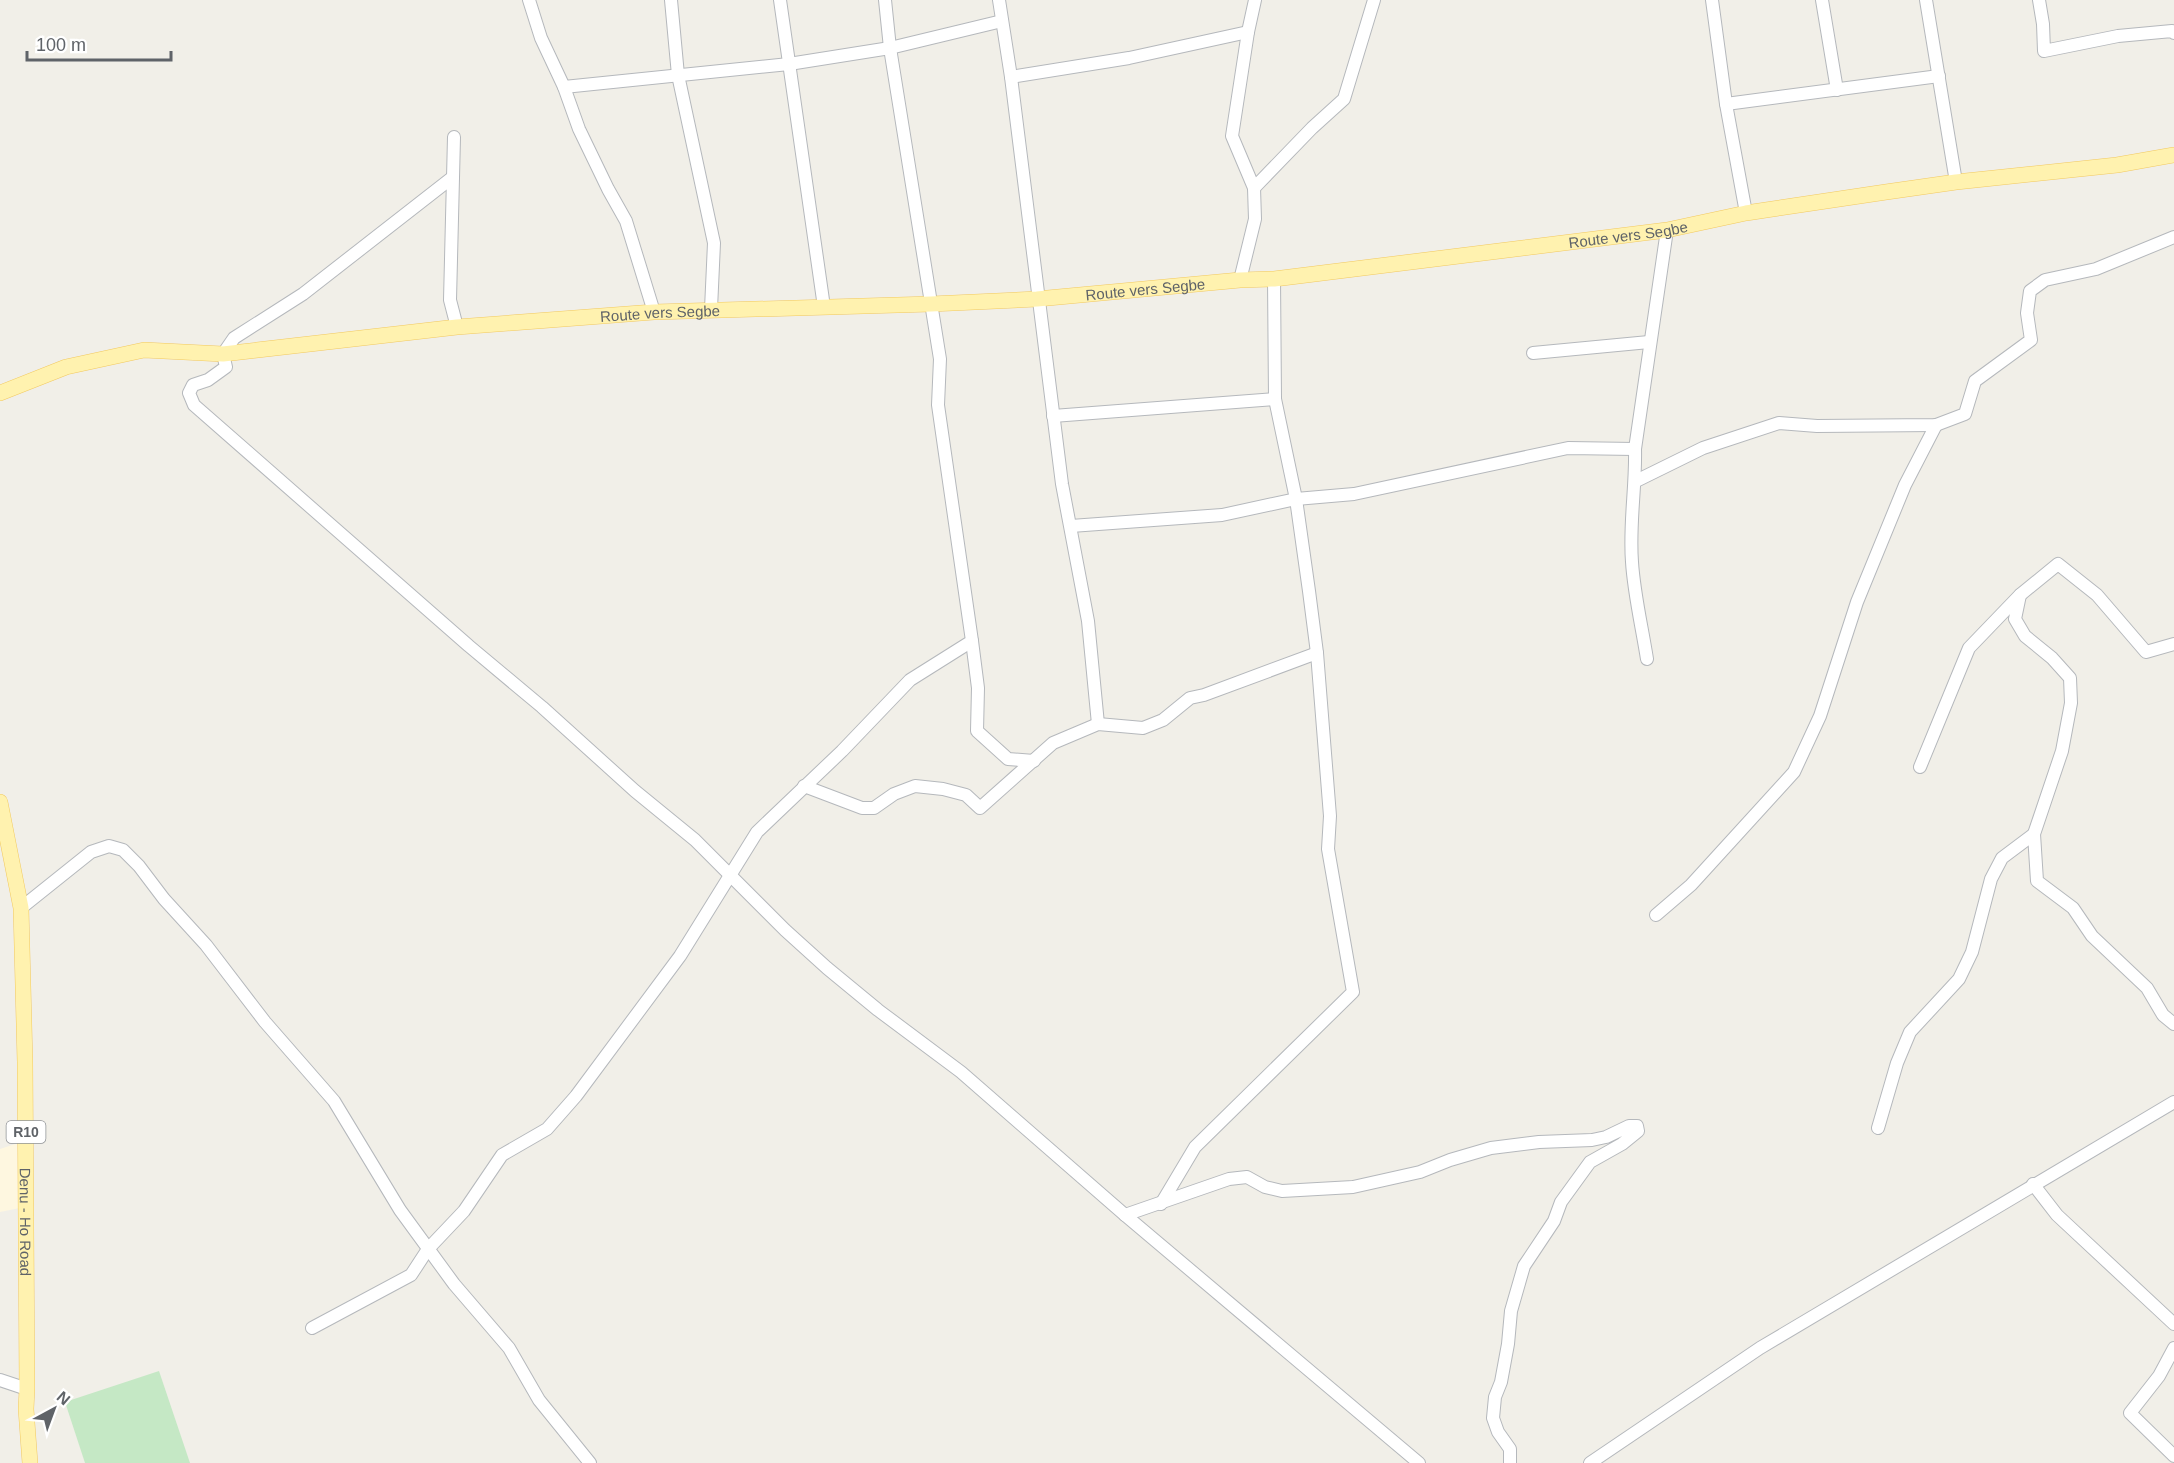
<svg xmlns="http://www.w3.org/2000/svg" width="2174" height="1463" font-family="Arial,sans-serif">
  <rect width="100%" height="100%" fill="#f1efe8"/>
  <polygon fill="#fef7e0" points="18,1143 20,1208 0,1212 0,1149"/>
  <polygon fill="#c5e8c5" points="159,1371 190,1463 85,1463 65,1402"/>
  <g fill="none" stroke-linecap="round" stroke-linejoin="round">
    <defs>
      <g id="minor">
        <polyline points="529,0 541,38 564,87 579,129 608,189 626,221 654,312"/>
        <polyline points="671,0 678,75 714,243 711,309"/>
        <polyline points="780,0 824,307"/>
        <polyline points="999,0 1011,77 1062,484 1088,621 1098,724"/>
        <polyline points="1712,0 1726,104 1746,213"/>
        <polyline points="1822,0 1837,90"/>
        <polyline points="1926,0 1956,182"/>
        <polyline points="2039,0 2043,24 2044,51 2118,36 2172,31 2174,33"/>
        <polyline points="1011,77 1129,58 1248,32"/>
        <polyline points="564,87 789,64 890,48 1002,21"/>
        <polyline points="1726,104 1939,76"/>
        <polyline points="454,137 450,300 457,327"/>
        <polyline points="453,177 303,294 234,338 223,354 226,367 208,380 193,385 189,393 194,405 469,646 542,707 635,791 695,840 785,930 827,968 878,1010 961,1072 1125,1215 1419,1463"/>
        <polyline points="1254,188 1312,128 1344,99 1374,0"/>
        <polyline points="1240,280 1255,219 1254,188 1232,136 1248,32 1255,0"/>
        <polyline points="1533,353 1649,342"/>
        <polyline points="1053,416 1275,399"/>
        <polyline points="1636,481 1703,448 1779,423 1817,426 1936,425 1965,414 1975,381 2031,340 2027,313 2030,291 2045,280 2096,269 2174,237"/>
        <polyline points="1071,526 1222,515 1296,499 1354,494 1568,448 1635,449"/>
        <polyline points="2020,595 2015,619 2025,636 2052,658 2070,678 2071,703 2062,751 2034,834 2037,881 2073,908 2092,936 2147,988 2163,1015 2174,1024"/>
        <polyline points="972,641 978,688 977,731 1008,759 1034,761"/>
        <path d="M1647,659C1642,627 1634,594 1632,562C1629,524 1636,487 1635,449L1667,230"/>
        <polyline points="1920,767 1969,648 2020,595 2058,564 2097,595 2146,652 2174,644"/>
        <polyline points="804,786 862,808 874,808 894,794 915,786 943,789 966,795 980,808 1053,743 1098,724 1143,728 1163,720 1190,698 1204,695 1317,653"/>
        <polyline points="21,908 91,852 109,846 123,850 139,866 164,899 206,945 265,1022 334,1101 400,1210 454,1284 509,1348 539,1400 590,1463"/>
        <polyline points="1656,915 1691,885 1794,772 1820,716 1857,602 1905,485 1936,425"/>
        <polyline points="1878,1128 1897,1063 1910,1032 1959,979 1972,952 1991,879 2002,858 2034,834"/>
        <polyline points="2033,1184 2057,1215 2174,1324"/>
        <polyline points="1161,1204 1195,1147 1353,992 1328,849 1330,816 1317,653 1309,591 1296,499 1275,399 1274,279"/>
        <polyline points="1125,1215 1229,1179 1247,1177 1265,1187 1282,1191 1353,1187 1420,1172 1450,1160 1491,1148 1539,1142 1592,1140 1606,1137 1629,1126 1637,1126 1638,1131 1622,1144 1590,1162 1561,1202 1554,1221 1524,1266 1511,1311 1508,1344 1501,1382 1495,1397 1493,1418 1498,1432 1510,1449 1510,1463"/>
        <polyline points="312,1328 411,1275 428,1249 464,1211 502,1155 547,1129 576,1096 680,956 757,832 842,751 910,680 972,641 938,405 940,359 890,48 885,0"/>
        <polyline points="2174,1348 2159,1376 2130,1413 2174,1456"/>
        <polyline points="0,1380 27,1389"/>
        <polyline points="1590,1463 1760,1348 2174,1102"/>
      </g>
      <g id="major">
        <path id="s1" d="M0,393L66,367L144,350L223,354L457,327L654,312L931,304L1037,299L1240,280L1274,279L1667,230L1746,213L1886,192L1956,182L2117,165L2174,155"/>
        <path id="s2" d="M0,802L21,908L25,1062L27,1389L26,1409L30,1463"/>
      </g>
    </defs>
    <use href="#minor" stroke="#b5b8bc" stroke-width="14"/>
    <use href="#major" stroke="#f2c960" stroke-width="16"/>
    <use href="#minor" stroke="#fff" stroke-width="12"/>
    <use href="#major" stroke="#fff2af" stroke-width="15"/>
  </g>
  <g text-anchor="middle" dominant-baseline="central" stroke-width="4.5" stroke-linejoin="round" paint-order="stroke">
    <rect fill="#fff" stroke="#8f9295" stroke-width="1.5" x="6.5" y="1121" width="39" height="22" rx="4.5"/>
    <g font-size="14" font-weight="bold" fill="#5f6368">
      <text x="26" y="1132">R10</text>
    </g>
    <g font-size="15" fill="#5f6368" stroke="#fff">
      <text stroke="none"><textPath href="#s1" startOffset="1641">Route vers Segbe</textPath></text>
      <text stroke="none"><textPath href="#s1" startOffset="1155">Route vers Segbe</textPath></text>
      <text stroke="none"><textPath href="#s1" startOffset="669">Route vers Segbe</textPath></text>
      <text stroke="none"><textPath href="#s2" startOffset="422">Denu - Ho Road</textPath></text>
    </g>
  </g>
  <g transform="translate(54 1409) rotate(41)" stroke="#ffffff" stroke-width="4.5" paint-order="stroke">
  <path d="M0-4.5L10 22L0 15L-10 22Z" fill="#5f6368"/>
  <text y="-9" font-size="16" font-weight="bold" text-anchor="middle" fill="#5f6368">N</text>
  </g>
  <path d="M27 51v9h144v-9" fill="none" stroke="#5f6368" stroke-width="3"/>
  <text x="36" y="51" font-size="18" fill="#5f6368" stroke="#ffffff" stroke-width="4.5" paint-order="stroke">100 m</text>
</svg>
